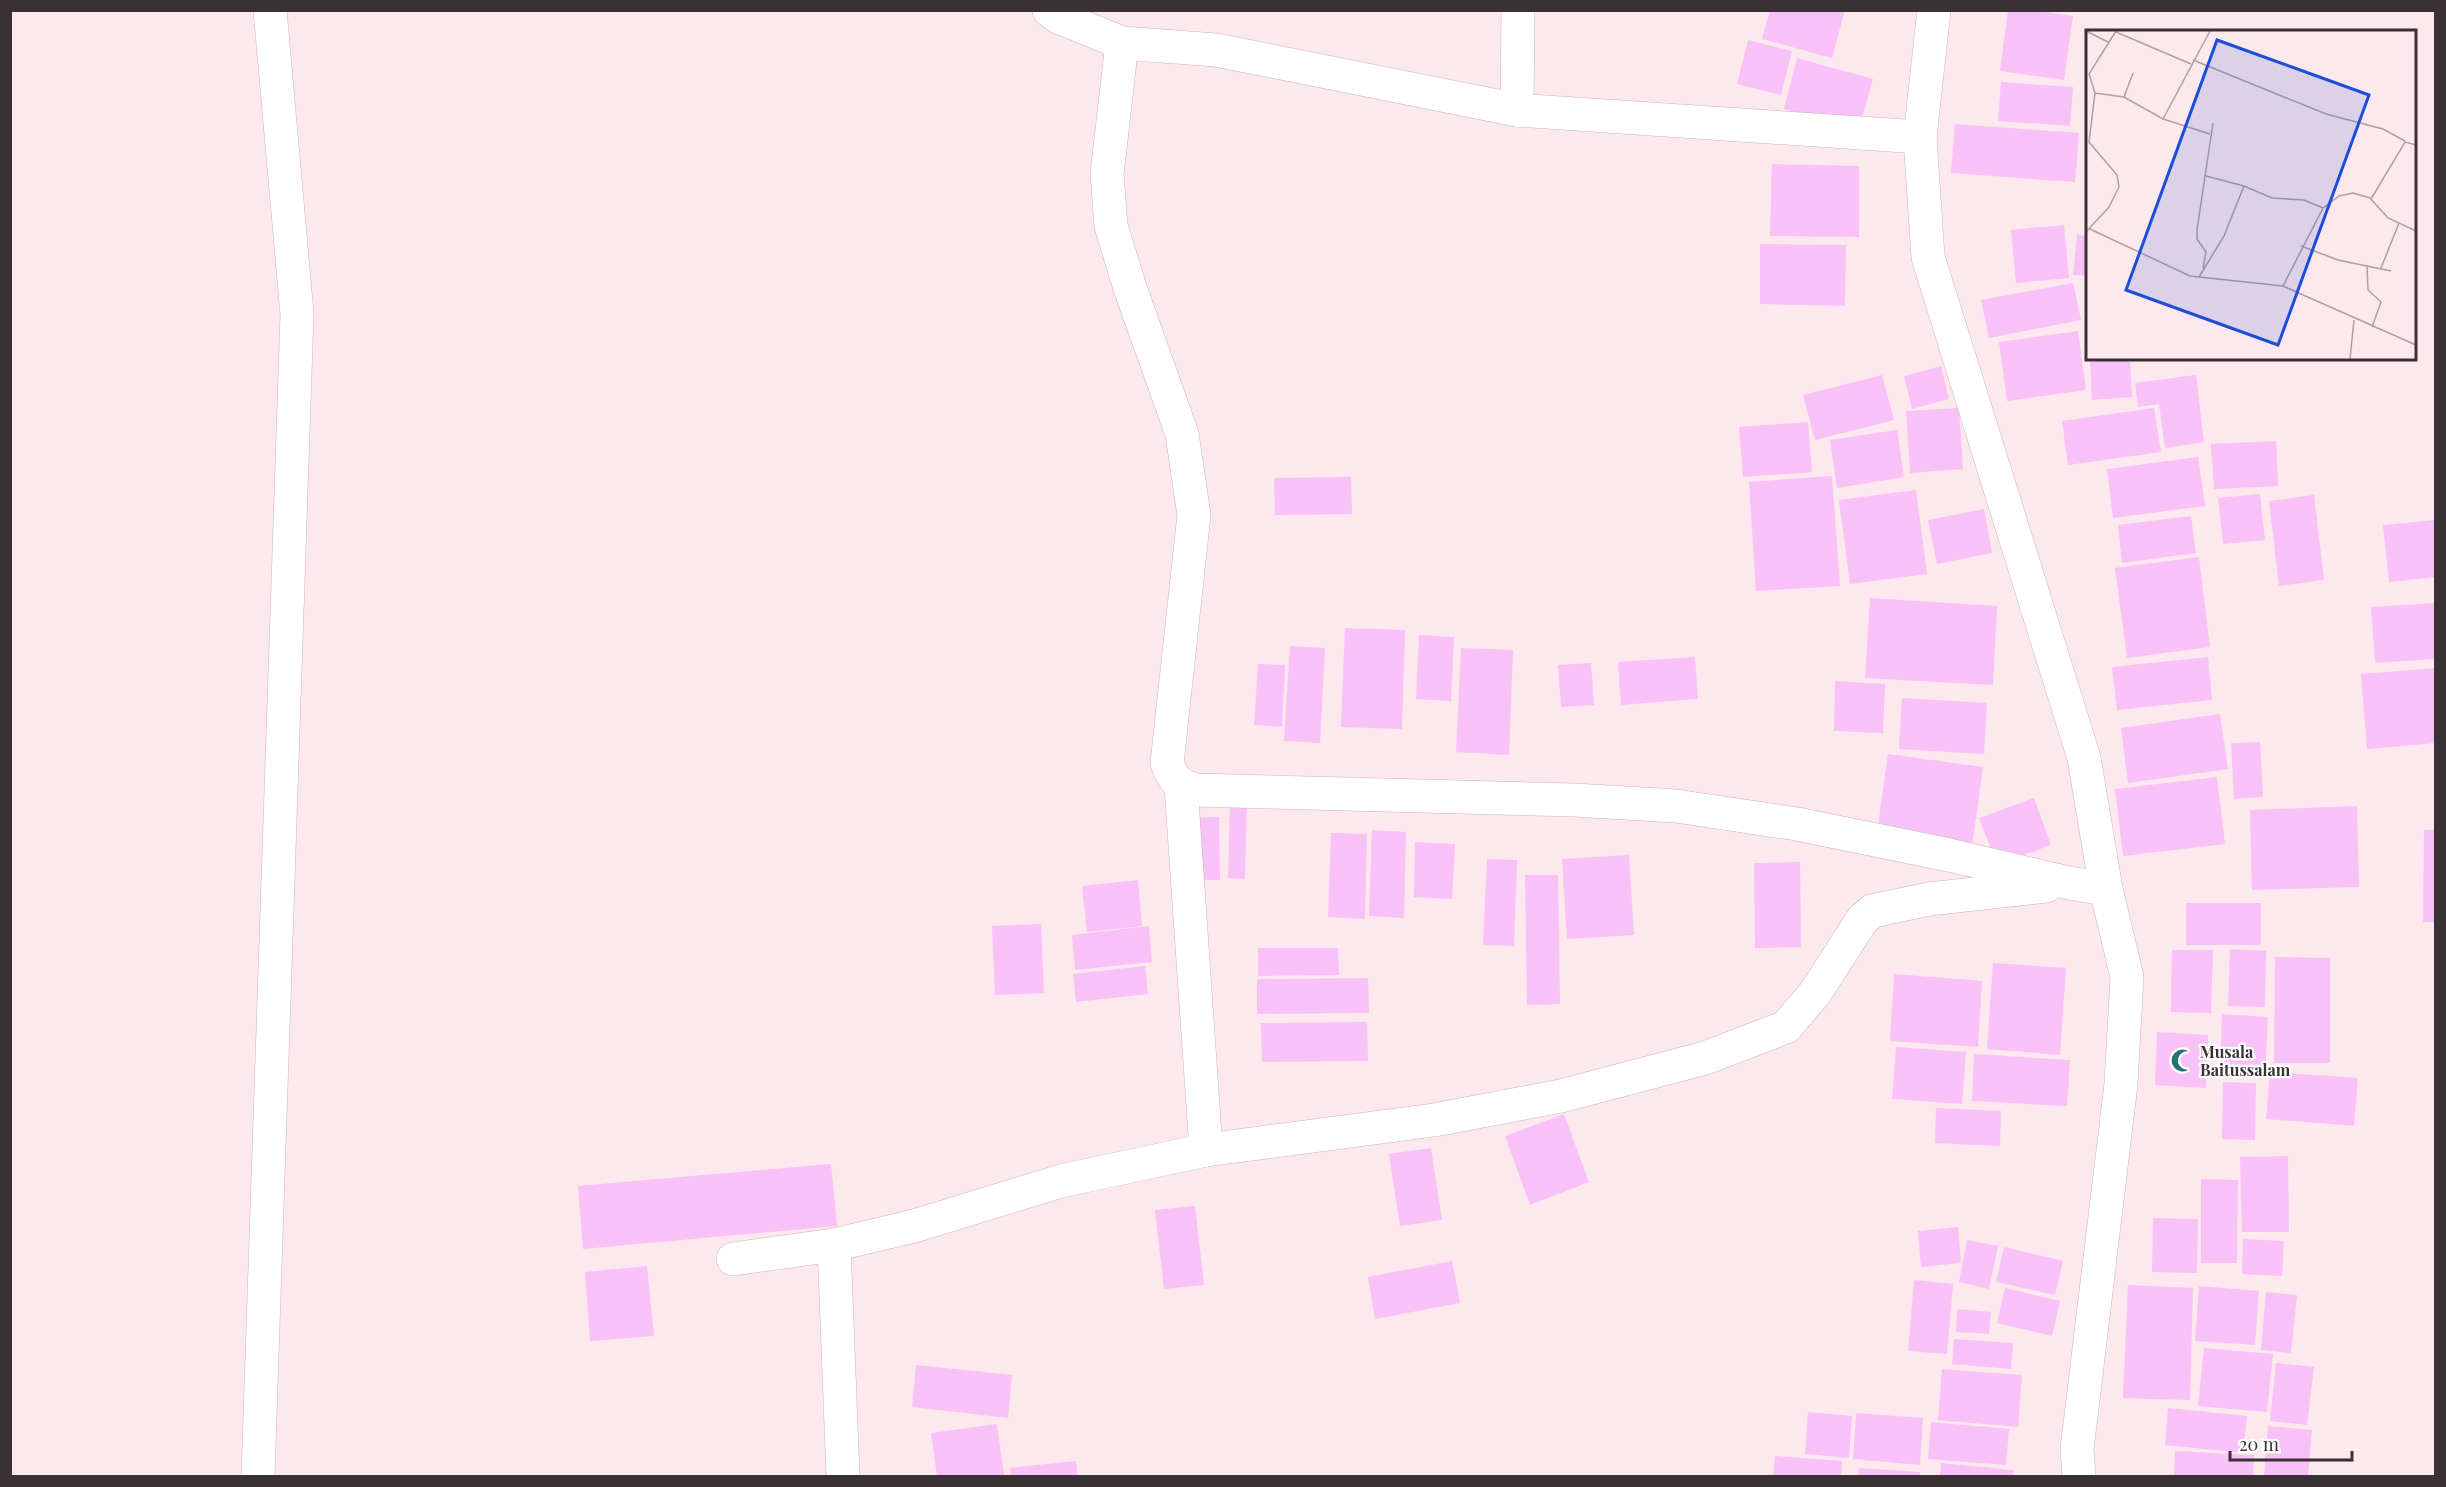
<svg xmlns="http://www.w3.org/2000/svg" width="2446" height="1487" font-family="'Playfair Display',serif">
  <rect width="100%" height="100%" fill="#fde8ed"/>
  <g fill="#f8c1f7">
    <polygon points="1770,10 1845,10 1832,58 1762,39"/>
    <polygon points="2008,10 2032,10 2073,16 2064,80 2000,71"/>
    <polygon points="1748,40 1792,51 1781,95 1737,84"/>
    <polygon points="1797,58 1873,79 1859,129 1784,109"/>
    <polygon points="2001,82 2073,87 2070,126 1998,121"/>
    <polygon points="1955,124 2079,133 2075,182 1951,173"/>
    <polygon points="1772,164 1859,166 1859,237 1770,236"/>
    <polygon points="2064,225 2069,278 2016,283 2011,230"/>
    <polygon points="2077,235 2088,236 2088,276 2073,275"/>
    <polygon points="1760,244 1846,245 1845,306 1760,304"/>
    <polygon points="2073,283 2081,320 1989,338 1981,300"/>
    <polygon points="2078,331 2086,390 2007,401 1999,342"/>
    <polygon points="2090,358 2130,358 2132,397 2092,400"/>
    <polygon points="1941,366 1949,399 1912,409 1904,376"/>
    <polygon points="1882,375 1894,420 1815,440 1803,395"/>
    <polygon points="2196,375 2204,442 2165,448 2159,404 2138,407 2135,383"/>
    <polygon points="1959,408 1963,469 1910,473 1906,411"/>
    <polygon points="2154,408 2161,452 2068,465 2062,421"/>
    <polygon points="1808,422 1812,472 1743,477 1739,427"/>
    <polygon points="1897,430 1904,477 1837,488 1830,440"/>
    <polygon points="2276,441 2278,486 2214,489 2211,444"/>
    <polygon points="2198,457 2205,506 2113,518 2107,469"/>
    <polygon points="1832,476 1840,586 1756,591 1749,482"/>
    <polygon points="1351,477 1352,514 1275,515 1274,478"/>
    <polygon points="1916,490 1927,574 1850,584 1839,500"/>
    <polygon points="2260,494 2265,540 2223,544 2218,498"/>
    <polygon points="2314,495 2324,580 2279,586 2269,501"/>
    <polygon points="1984,509 1992,553 1937,564 1928,520"/>
    <polygon points="2191,516 2196,553 2122,563 2118,525"/>
    <polygon points="2436,520 2436,577 2389,582 2383,525"/>
    <polygon points="2199,557 2210,647 2127,658 2115,568"/>
    <polygon points="1870,598 1997,606 1993,685 1865,678"/>
    <polygon points="2436,603 2436,659 2375,663 2371,607"/>
    <polygon points="1345,628 1405,630 1402,729 1341,727"/>
    <polygon points="1419,635 1454,637 1451,701 1416,699"/>
    <polygon points="1290,646 1325,648 1320,743 1284,741"/>
    <polygon points="1461,648 1513,650 1509,755 1456,752"/>
    <polygon points="1695,657 1698,699 1621,705 1618,662"/>
    <polygon points="2208,657 2212,700 2117,710 2112,667"/>
    <polygon points="1591,663 1594,705 1561,707 1558,665"/>
    <polygon points="1258,664 1285,665 1282,727 1254,725"/>
    <polygon points="2436,668 2436,743 2367,749 2361,674"/>
    <polygon points="1835,681 1885,684 1883,733 1834,731"/>
    <polygon points="1902,698 1987,703 1984,754 1899,749"/>
    <polygon points="2220,714 2228,769 2128,783 2121,728"/>
    <polygon points="2260,742 2263,797 2234,799 2231,743"/>
    <polygon points="1888,754 1983,767 1972,847 1877,833"/>
    <polygon points="2217,777 2225,844 2123,856 2115,789"/>
    <polygon points="1230,796 1247,796 1245,879 1228,878"/>
    <polygon points="2034,798 2051,845 1997,865 1979,818"/>
    <polygon points="2357,806 2359,887 2252,890 2250,810"/>
    <polygon points="1219,817 1220,880 1191,880 1189,818"/>
    <polygon points="1372,830 1406,832 1404,918 1369,916"/>
    <polygon points="2424,830 2436,830 2436,922 2423,922"/>
    <polygon points="1331,833 1367,834 1365,919 1328,917"/>
    <polygon points="1415,842 1455,844 1452,899 1414,897"/>
    <polygon points="1629,855 1634,935 1567,939 1562,859"/>
    <polygon points="1487,859 1517,860 1514,946 1483,945"/>
    <polygon points="1800,862 1801,947 1755,948 1754,863"/>
    <polygon points="1525,875 1558,875 1560,1004 1527,1005"/>
    <polygon points="1138,880 1142,926 1087,932 1082,886"/>
    <rect x="2186" y="903" width="75" height="42"/>
    <polygon points="1041,924 1044,993 995,995 992,926"/>
    <polygon points="1149,926 1152,962 1075,970 1072,935"/>
    <polygon points="1258,948 1338,948 1339,975 1258,976"/>
    <polygon points="2230,949 2266,951 2265,1007 2228,1006"/>
    <polygon points="2172,950 2213,950 2211,1013 2171,1012"/>
    <polygon points="2275,957 2330,958 2330,1063 2274,1063"/>
    <polygon points="1993,963 2066,968 2060,1055 1987,1049"/>
    <polygon points="1145,966 1148,994 1076,1002 1073,974"/>
    <polygon points="1894,974 1982,981 1978,1047 1890,1041"/>
    <polygon points="1368,978 1369,1013 1257,1014 1257,979"/>
    <polygon points="2222,1014 2268,1017 2265,1077 2220,1075"/>
    <polygon points="1367,1022 1368,1061 1262,1062 1261,1023"/>
    <polygon points="2157,1032 2208,1035 2206,1088 2155,1085"/>
    <polygon points="1896,1047 1966,1052 1962,1104 1892,1099"/>
    <polygon points="1974,1054 2070,1060 2067,1106 1972,1101"/>
    <polygon points="2270,1072 2358,1078 2354,1126 2266,1119"/>
    <polygon points="2223,1082 2256,1083 2255,1140 2222,1139"/>
    <polygon points="1936,1108 2001,1111 2000,1146 1935,1143"/>
    <polygon points="1564,1114 1589,1182 1530,1205 1505,1136"/>
    <polygon points="1431,1148 1442,1220 1400,1226 1389,1154"/>
    <polygon points="2288,1156 2289,1232 2242,1232 2240,1157"/>
    <polygon points="831,1164 837,1226 583,1249 578,1186"/>
    <polygon points="2201,1179 2238,1180 2237,1263 2201,1263"/>
    <polygon points="1195,1206 1204,1285 1164,1289 1155,1210"/>
    <polygon points="2153,1218 2198,1219 2197,1273 2152,1272"/>
    <polygon points="1958,1227 1961,1263 1921,1267 1918,1231"/>
    <polygon points="2243,1239 2284,1241 2282,1276 2242,1274"/>
    <polygon points="1967,1240 1998,1246 1989,1289 1959,1282"/>
    <polygon points="2004,1247 2063,1261 2055,1295 1996,1282"/>
    <polygon points="1452,1261 1460,1303 1375,1319 1368,1277"/>
    <polygon points="647,1266 654,1336 590,1341 585,1272"/>
    <polygon points="1914,1280 1953,1284 1947,1354 1908,1351"/>
    <polygon points="2128,1285 2193,1288 2190,1400 2123,1398"/>
    <polygon points="2199,1286 2259,1291 2255,1345 2195,1341"/>
    <polygon points="2005,1288 2060,1301 2052,1336 1997,1323"/>
    <polygon points="2266,1292 2297,1295 2291,1353 2261,1350"/>
    <polygon points="1957,1309 1991,1312 1989,1334 1956,1332"/>
    <polygon points="1954,1339 2013,1343 2011,1369 1952,1364"/>
    <polygon points="2204,1348 2273,1354 2267,1412 2198,1406"/>
    <polygon points="2276,1363 2314,1367 2307,1425 2270,1421"/>
    <polygon points="916,1365 1012,1375 1008,1418 912,1407"/>
    <polygon points="1942,1369 2022,1375 2018,1427 1938,1420"/>
    <polygon points="2168,1408 2247,1416 2243,1453 2165,1445"/>
    <polygon points="1808,1412 1852,1416 1849,1458 1805,1454"/>
    <polygon points="1856,1413 1923,1418 1920,1465 1853,1459"/>
    <polygon points="1931,1422 2009,1429 2006,1465 1928,1459"/>
    <polygon points="997,1424 1004,1476 937,1476 931,1433"/>
    <polygon points="2268,1426 2312,1430 2308,1476 2264,1476"/>
    <polygon points="2175,1451 2254,1455 2253,1476 2174,1476"/>
    <polygon points="1775,1456 1842,1461 1841,1476 1773,1476"/>
    <polygon points="1076,1461 1077,1476 1011,1476 1010,1468"/>
    <polygon points="1941,1463 2013,1470 2013,1476 1940,1476"/>
    <polygon points="1859,1468 1920,1472 1920,1476 1858,1476"/>
  </g>
  <g fill="none" stroke-linecap="round" stroke-linejoin="round">
    <defs>
      <g id="minor">
        <polyline points="1049,10 1058,17 1122,43 1216,50 1517,110 1920,137"/>
        <polyline points="1934,10 1920,137 1928,257 2084,758 2106,889 2127,977 2121,1084 2077,1449 2079,1476"/>
        <path d="M1122,43L1107,174L1111,226L1130,288L1182,434L1194,515L1167,763C1172,779 1179,785 1195,790L1574,800L1676,806L1797,824L1949,855L2069,883L2106,889"/>
        <polyline points="1517,110 1518,10"/>
        <polyline points="1181,786 1206,1150"/>
        <polyline points="834,1245 843,1476"/>
        <polyline points="733,1259 834,1245 914,1226 1061,1181 1206,1150 1434,1120 1561,1096 1705,1058 1786,1027 1815,993 1862,920 1872,911 1929,899 2046,886"/>
        <polyline points="258,1476 297,314 270,10"/>
      </g>
    </defs>
    <use href="#minor" stroke="#c8b4b9" stroke-width="34"/>
    <use href="#minor" stroke="#fff" stroke-width="33"/>
  </g>
  <defs>
    <symbol id="mosque-bare" viewBox="-9 -9 18 18"><path d="M3.5-4.9A6 6 0 1 0 3.5 4.9A5 5 0 1 1 3.5-4.9Z" fill="#277270" stroke="#fff" stroke-width="2.5" paint-order="stroke"/></symbol>
  </defs>
  <g fill-rule="evenodd">
    <use href="#mosque-bare" x="2166" y="1044" width="33" height="33"/>
  </g>
  <g text-anchor="middle" dominant-baseline="central" stroke-width="4.5" stroke-linejoin="round" paint-order="stroke">
    <g font-size="16" font-weight="bold" fill="#393133" stroke="#fff" text-anchor="start">
      <text x="2200" y="1051">Musala<tspan x="2200" dy="18">Baitussalam</tspan></text>
    </g>
  </g>
  <g transform="translate(2086 30)">
    <rect width="330" height="330" fill="#fde8ed"/>
    <path fill="none" stroke="#af9fa3" stroke-width="1.5" d="M0,1L22,12M30,2L105,34M107,30L240,84L297,99L319,111M9,63L38,67L77,89L124,104M38,67L47,43M77,89L124,1M120,146L158,156M285,169L319,112L330,115M4,199L104,246L197,256L330,315M0,202L23,177L33,157L31,145L3,112L9,63L3,44L30,1M215,216L252,230L305,241M281,235L282,260L295,272L286,297M117,238L120,222L111,209V200L127,93M295,238L313,193M113,247L138,206L158,156L186,168L218,170L237,178M197,256L237,178L253,166L267,163L284,168L302,188L330,201M264,329L268,290"/>
    <path fill="#1d4ed8" fill-opacity="0.15" stroke="#1d4ed8" stroke-width="3" d="M131,10L283,65L192,315L40,260Z"/>
    <rect width="330" height="330" fill="none" stroke="#393133" stroke-width="3"/>
  </g>
  <rect width="2446" height="1487" fill="none" stroke="#393133" stroke-width="24"/>
  <path d="M2230 1451v9h122v-9" fill="none" stroke="#393133" stroke-width="3"/>
  <text x="2239" y="1451" font-size="18" fill="#393133" stroke="#ffffff" stroke-width="4.5" paint-order="stroke">20 m</text>
</svg>
